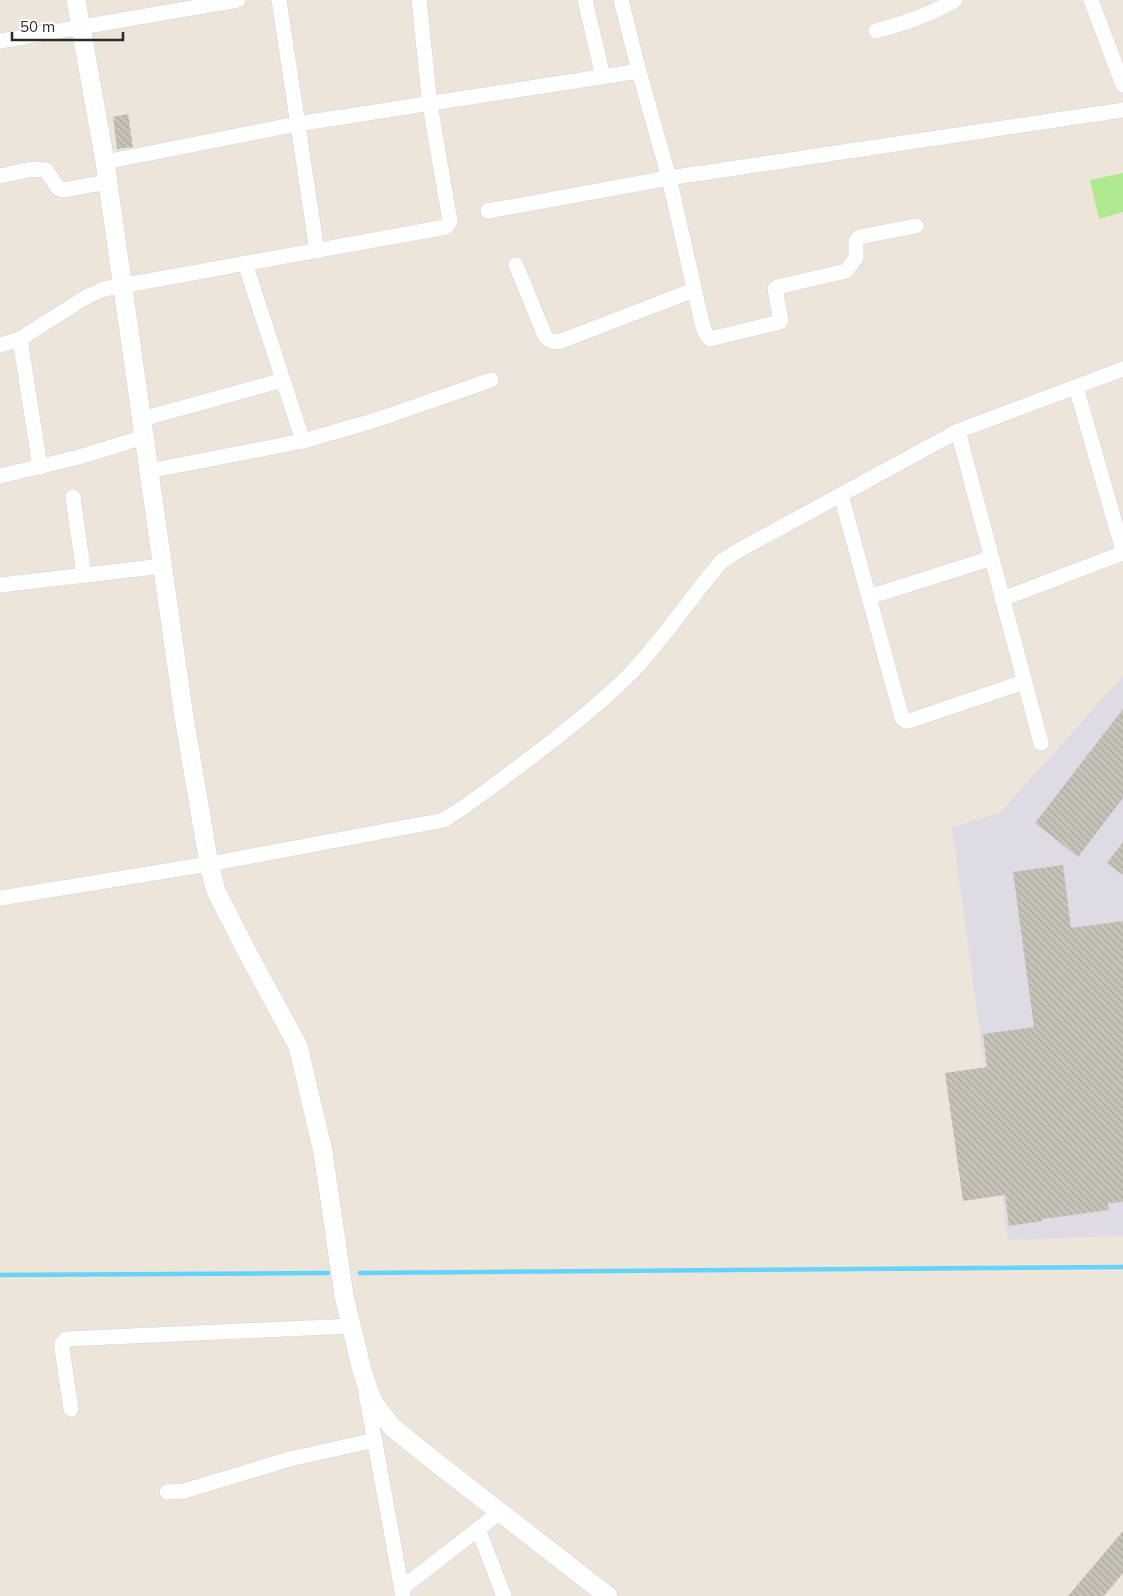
<svg xmlns="http://www.w3.org/2000/svg" width="1123" height="1596" font-family="Mulish,sans-serif">
  <defs>
    <pattern id="building-back-hatch" width="6" height="6" patternUnits="userSpaceOnUse" patternTransform="scale(1.25)"><rect width="6" height="6" fill="#c8c3b9"/><path d="M-1 5l2 2M0 0l6 6M5-1l2 2" fill="none" stroke="#aca89f"/></pattern>
  </defs>
  <rect width="100%" height="100%" fill="#ede5da"/>
  <polygon fill="#dedbe5" points="1123,676 1123,1236 1008,1240 952,827 1000,813"/>
  <polygon fill="#b0ea90" points="1123,173 1123,212 1099,219 1090,180"/>
  <g fill="none" stroke-linecap="round" stroke-linejoin="round">
    <g stroke="#62d3fa" stroke-width="4.5">
      <polyline points="360,1273 1123,1267"/>
      <polyline points="0,1275 328,1273"/>
    </g>
  </g>
  <g fill="url(#building-back-hatch)">
    <polygon points="128,114 133,147 117,149 113,117"/>
    <polygon points="1123,709 1123,798 1078,857 1035,823"/>
    <polygon points="1123,842 1123,875 1107,863"/>
    <polygon points="1063,865 1071,928 1123,921 1123,1202 1108,1203 1109,1210 1042,1219 1042,1221 1009,1226 1005,1195 963,1201 945,1073 987,1067 983,1034 1034,1027 1013,872"/>
    <polygon points="1123,1531 1123,1573 1104,1596 1068,1596"/>
  </g>
  <g fill="none" stroke-linecap="round" stroke-linejoin="round">
    <defs>
      <g id="minor">
        <polyline points="279,0 317,251"/>
        <polyline points="585,0 603,77"/>
        <polyline points="621,0 639,71 669,178 703,327 707,336 710,339 714,338 780,322 781,320 775,289 777,287 846,271 856,258 856,241 859,237 916,226"/>
        <polyline points="1091,0 1123,85"/>
        <path d="M876,31C904,23 930,15 955,0"/>
        <polyline points="0,41 238,0"/>
        <polyline points="105,162 297,124 639,71"/>
        <polyline points="0,176 32,169 46,170 58,188 63,190 108,182"/>
        <polyline points="488,211 669,178 1123,110"/>
        <polyline points="245,263 303,441"/>
        <path d="M516,265L545,336C550,342 554,342 561,341L694,290"/>
        <polyline points="20,339 40,467"/>
        <polyline points="0,345 20,339 86,297 104,289 446,227 450,221 430,105 419,0"/>
        <polyline points="1076,387 1123,551"/>
        <polyline points="142,419 283,380"/>
        <polyline points="958,431 1041,743"/>
        <polyline points="149,471 303,441 376,420 491,380"/>
        <polyline points="0,476 79,457 144,437"/>
        <polyline points="841,495 902,718 905,721 909,721 1024,682"/>
        <polyline points="73,497 84,575"/>
        <polyline points="0,585 163,566"/>
        <polyline points="869,597 992,558"/>
        <polyline points="1002,599 1123,553"/>
        <path d="M0,898L209,864L444,820C470,804 494,785 518,767C557,738 596,708 630,674C663,640 690,598 721,562L734,553L958,431L1123,369"/>
        <polyline points="366,1393 403,1596"/>
        <polyline points="71,1409 62,1349 62,1343 66,1339 351,1326"/>
        <polyline points="167,1492 184,1491 290,1459 375,1440"/>
        <polyline points="478,1529 504,1596"/>
        <polyline points="402,1588 500,1512"/>
      </g>
      <polyline id="tertiary" points="76,0 105,162 184,717 209,864 216,891 247,952 298,1046 323,1152 344,1296 363,1374 373,1402 392,1427 438,1464 608,1596"/>
    </defs>
    <use href="#minor" stroke="#cfd3e4" stroke-width="16"/>
    <use href="#tertiary" stroke="#cfd3e4" stroke-width="20"/>
    <use href="#minor" stroke="#fff" stroke-width="15"/>
    <use href="#tertiary" stroke="#fff" stroke-width="19"/>
  </g>
  <path d="M12 32v8h111v-8" fill="none" stroke="#2a2a2a" stroke-width="2.5"/>
  <text x="20" y="32" font-size="15" fill="#2a2a2a" stroke="#ffffff" stroke-width="4" paint-order="stroke">50 m</text>
</svg>
